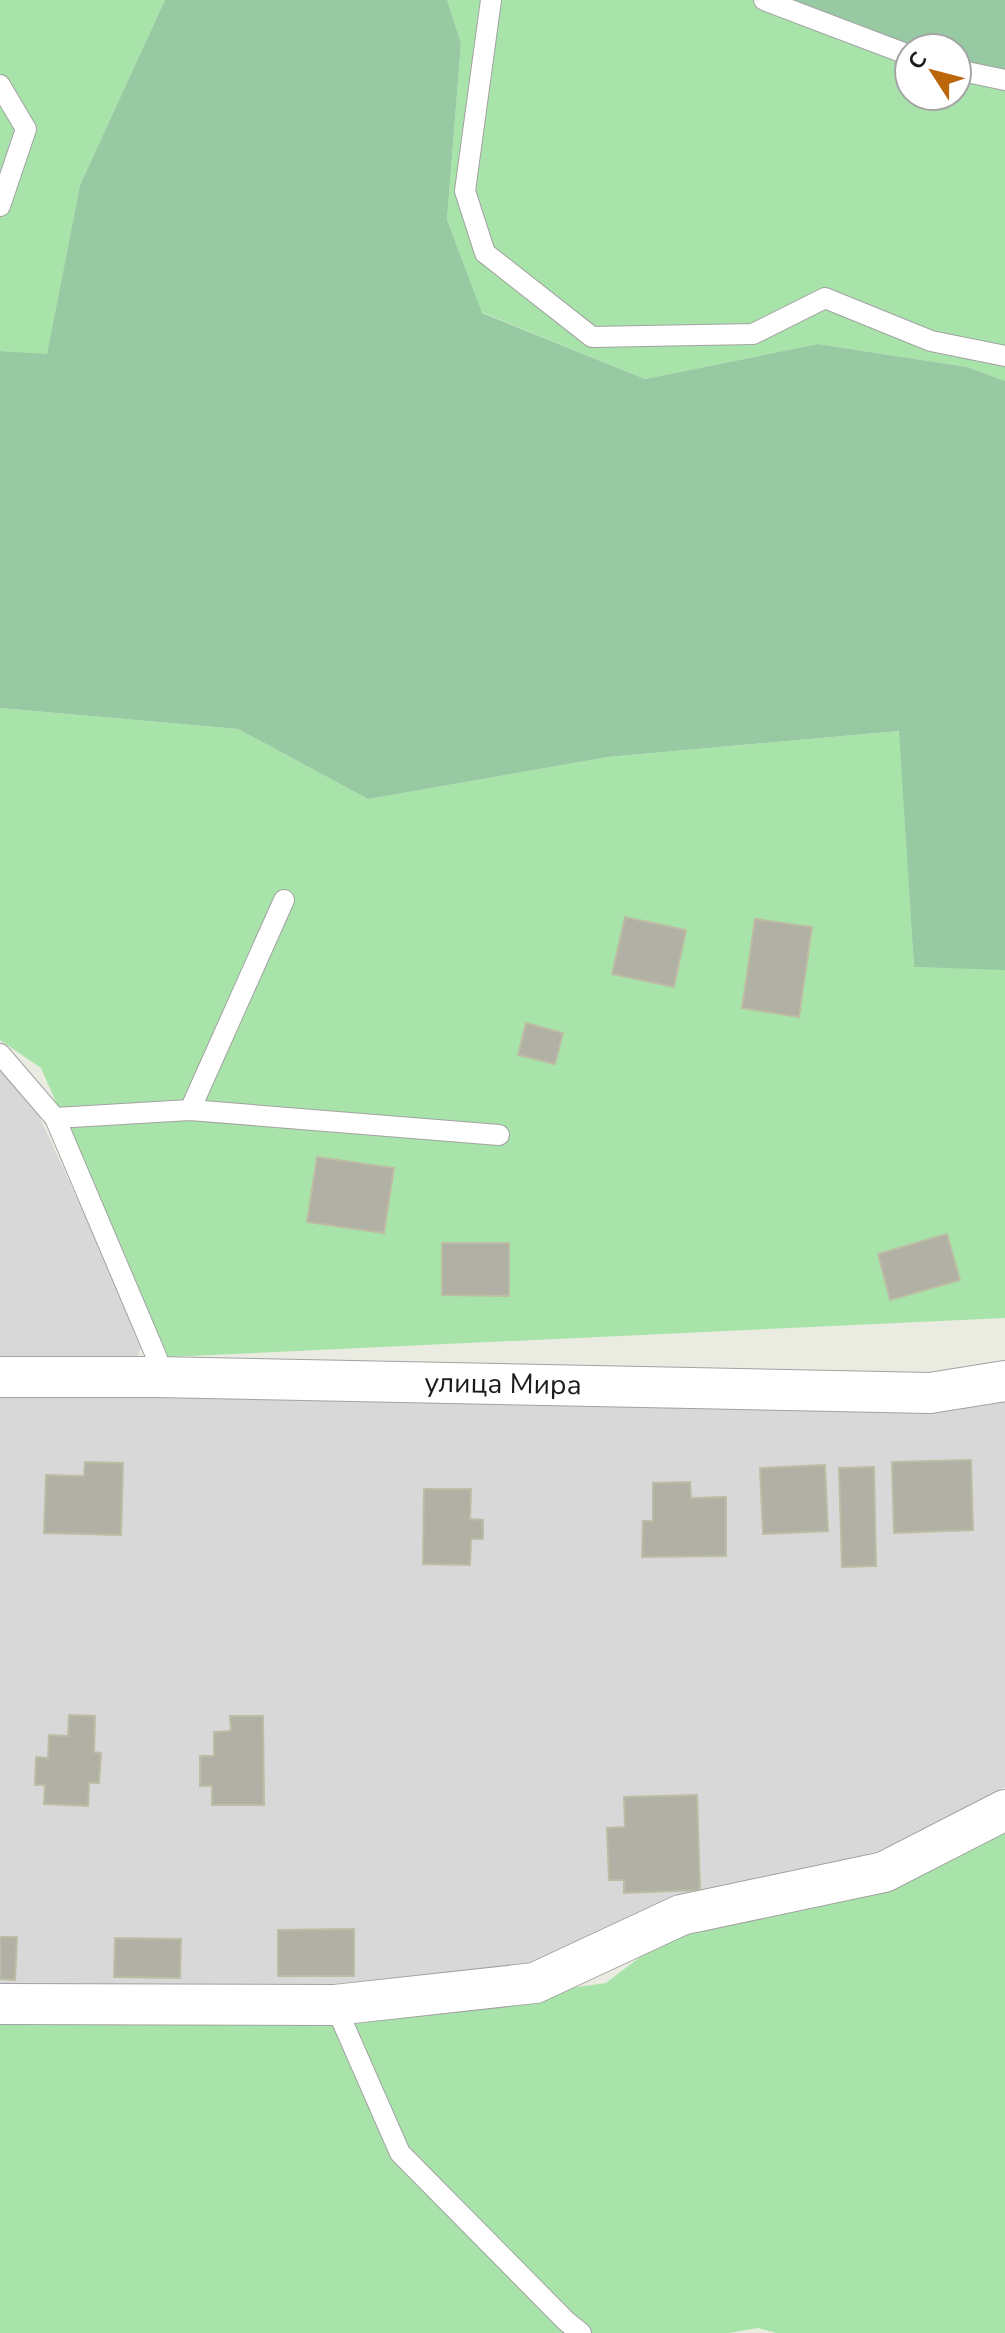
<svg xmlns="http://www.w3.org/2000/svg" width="1005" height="2333" font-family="'Nunito Sans',sans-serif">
  <rect width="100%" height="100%" fill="#eaece1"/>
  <g fill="#d9d8d8">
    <polygon points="0,1066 35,1107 143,1342 137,1359 0,1359"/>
    <polygon points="1005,1390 1005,1787 878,1851 683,1904 527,1969 331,1994 0,1994 0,1391"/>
  </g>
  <g fill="#a8e4aa">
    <polygon points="0,0 165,0 80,185 47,355 0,351"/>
    <polygon points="447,0 764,0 909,55 909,96 957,96 957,70 1005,80 1005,381 967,367 818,344 645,379 481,312 447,220 461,43"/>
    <polygon points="0,708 238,729 368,799 608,757 900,731 914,967 1005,969 1005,1318 168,1357 41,1068 0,1040"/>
    <polygon points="1005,1829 1005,2333 776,2333 758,2328 729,2333 0,2333 0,2021 329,2022 606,1983 678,1928"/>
  </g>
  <g fill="#97c9a3">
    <polygon points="165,0 447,0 461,43 447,220 482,313 645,379 818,344 967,367 1005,381 1005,970 914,967 899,731 608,757 368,799 238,729 0,708 0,351 47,354 80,185"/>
    <polygon points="764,0 1005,0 1005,80 957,70 957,48 909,48"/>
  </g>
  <g fill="#b1b0a4" stroke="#bdbca4" stroke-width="2">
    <polygon points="625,917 686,930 674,987 612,974"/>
    <polygon points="755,919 812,927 799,1017 742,1008"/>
    <polygon points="526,1023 563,1033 555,1064 518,1055"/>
    <polygon points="317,1157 394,1168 384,1233 307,1222"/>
    <polygon points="947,1234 960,1280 890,1300 878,1254"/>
    <polygon points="442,1243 509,1243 509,1296 442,1295"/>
    <polygon points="971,1460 973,1530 894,1533 892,1462"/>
    <polygon points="85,1462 123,1463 121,1535 44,1533 46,1475 84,1476"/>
    <polygon points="825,1465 828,1531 763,1534 760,1468"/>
    <polygon points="874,1467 876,1566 842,1567 839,1468"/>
    <polygon points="690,1482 691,1498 726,1497 726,1556 642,1557 643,1521 653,1521 653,1483"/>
    <polygon points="424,1489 471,1489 470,1519 483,1520 483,1539 471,1539 470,1565 423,1564"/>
    <polygon points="69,1715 95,1716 94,1752 101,1753 99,1783 89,1783 88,1806 44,1804 45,1785 35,1785 36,1757 48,1758 49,1735 68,1736"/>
    <polygon points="230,1716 263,1716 264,1805 212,1805 212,1786 200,1786 200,1756 214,1756 214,1732 231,1731"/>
    <polygon points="697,1795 700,1890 624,1893 624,1880 609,1880 607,1828 625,1827 624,1797"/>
    <polygon points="354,1929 354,1976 278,1976 278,1930"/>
    <polygon points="0,1937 17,1937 15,1980 0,1979"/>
    <polygon points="115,1938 181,1939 180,1978 114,1977"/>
  </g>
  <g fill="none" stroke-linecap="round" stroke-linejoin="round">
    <defs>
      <g id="lane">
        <polyline points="491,0 465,191 485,253 592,337 753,334 825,298 931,341 1005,356"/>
        <polyline points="764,0 909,55"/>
        <polyline points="957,70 1005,80"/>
        <polyline points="0,85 26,129 0,206"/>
        <polyline points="0,1054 55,1118 157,1358 156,1377"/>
        <polyline points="190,1110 284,900"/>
        <polyline points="55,1118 190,1110 499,1135"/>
        <polyline points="335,2005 400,2153 566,2321 581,2333"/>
      </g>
      <g id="street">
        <polyline points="0,1377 156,1377 930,1393 1005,1381"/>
        <polyline points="0,2004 335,2005 535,1983 681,1915 884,1872 1005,1810"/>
      </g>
    </defs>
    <use href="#lane" stroke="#a2a2a2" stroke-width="22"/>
    <use href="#street" stroke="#a2a2a2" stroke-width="42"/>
    <use href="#lane" stroke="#fff" stroke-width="20"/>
    <use href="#street" stroke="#fff" stroke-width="40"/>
  </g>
  <g text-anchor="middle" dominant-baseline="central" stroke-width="7" stroke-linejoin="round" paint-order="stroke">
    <g font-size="28" fill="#1b1b1b" stroke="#fff">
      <text transform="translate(503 1384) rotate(1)">улица Мира</text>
    </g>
  </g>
  <g transform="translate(933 72) rotate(306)"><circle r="38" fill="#ffffff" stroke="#a4a4a4" stroke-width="2"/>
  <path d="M0-6L14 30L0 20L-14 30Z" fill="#bb660b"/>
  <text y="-12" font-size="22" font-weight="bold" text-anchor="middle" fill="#1b1b1b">С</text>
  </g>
</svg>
